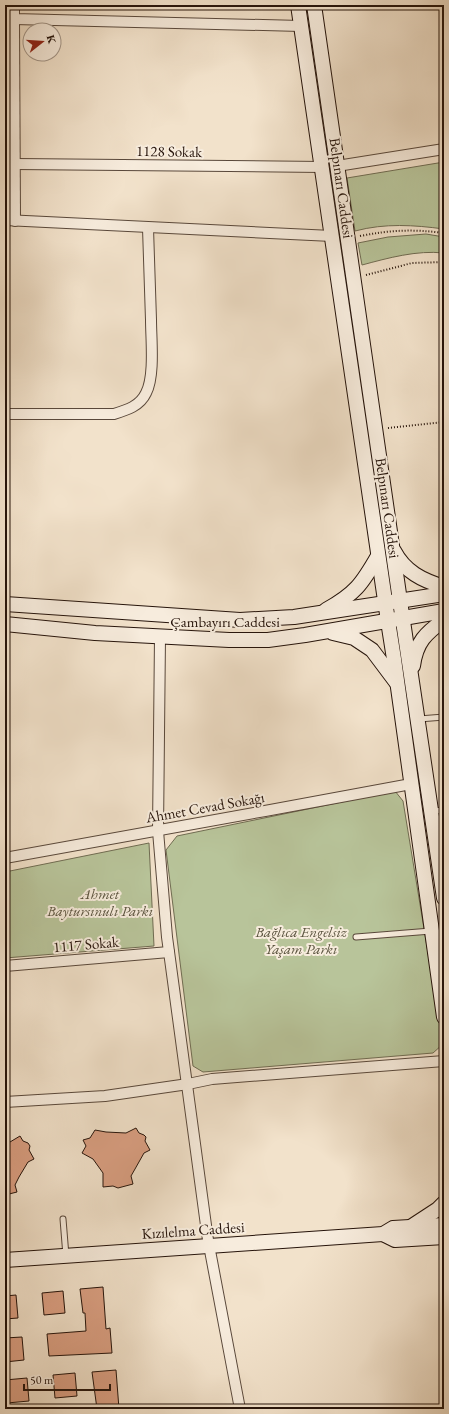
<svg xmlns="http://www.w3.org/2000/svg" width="449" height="1414" font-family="'EB Garamond',serif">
  <rect width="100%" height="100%" fill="#f2e2cb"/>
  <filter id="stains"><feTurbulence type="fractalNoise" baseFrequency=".005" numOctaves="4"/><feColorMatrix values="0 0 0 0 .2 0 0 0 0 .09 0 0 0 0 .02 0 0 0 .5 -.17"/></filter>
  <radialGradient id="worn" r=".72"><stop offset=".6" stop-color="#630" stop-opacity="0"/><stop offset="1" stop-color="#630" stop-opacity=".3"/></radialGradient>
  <g fill="#b8c49a" stroke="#6f6c52">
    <path d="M444,162V229C414,225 385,223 355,231L347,178Z"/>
    <path d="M426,234L444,237V253C417,250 388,258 362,265L358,243L388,237Z"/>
    <polygon points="395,791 403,801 443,1044 433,1053 203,1072 193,1066 166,850 177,836"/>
    <polygon points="149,843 154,946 5,958 5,872"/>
  </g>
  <g fill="#da9f82" stroke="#26140b">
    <polygon points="136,1128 139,1133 144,1135 146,1137 145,1141 150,1150 144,1153 135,1169 131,1176 133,1184 118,1188 113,1186 103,1187 103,1173 93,1159 82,1153 86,1146 83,1140 90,1138 95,1130 106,1132 126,1133"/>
    <polygon points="20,1136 23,1141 28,1143 30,1146 29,1150 34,1159 28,1162 19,1177 15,1185 17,1192 5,1195 5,1141 10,1142"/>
    <polygon points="103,1287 106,1329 110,1328 112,1353 49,1356 47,1334 86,1331 85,1313 83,1313 80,1289"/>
    <polygon points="63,1291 65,1313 44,1315 42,1293"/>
    <polygon points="16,1295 18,1318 5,1319 5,1296"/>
    <polygon points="22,1337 24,1360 5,1362 5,1338"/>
    <polygon points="116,1370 119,1409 97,1409 92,1372"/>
    <polygon points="75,1373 77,1396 55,1398 53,1375"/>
    <polygon points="27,1378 29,1401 7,1403 5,1380"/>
  </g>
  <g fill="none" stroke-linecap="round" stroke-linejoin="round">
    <defs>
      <g id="lane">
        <polyline points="419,719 444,717"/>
        <polyline points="433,811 444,810"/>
        <polyline points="356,937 431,931"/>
        <polyline points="63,1219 66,1256"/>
      </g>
      <g id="street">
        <polyline points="14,5 14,19 301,26"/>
        <polyline points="14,19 15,221"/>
        <polyline points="15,164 322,167"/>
        <polyline points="337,166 444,149"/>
        <polyline points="5,220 332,236"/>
        <path d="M5,414H114C127,410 140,406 146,393C155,376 151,339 151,320C150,289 149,259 148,228"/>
        <polyline points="160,637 158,831 167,937 208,1240 240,1409"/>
        <polyline points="5,858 265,811 411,784"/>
        <polyline points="5,966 169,952"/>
        <polyline points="5,1102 105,1096 188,1084 212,1079 444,1061"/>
      </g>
      <g id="secondary">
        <polyline points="298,5 388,621 394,659 444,1017"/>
        <polyline points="314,5 400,601 444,898"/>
        <path d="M394,551C405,572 422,580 444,587"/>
        <polyline points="5,604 240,620 294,617 444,594"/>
        <path d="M326,610C355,594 362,584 378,556"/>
        <polyline points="5,624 95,633 229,640 268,640 305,635 444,611"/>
        <polyline points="333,633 354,638 372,650 396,682"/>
        <path d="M413,666C416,642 426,633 444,620"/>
        <polyline points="412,1226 438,1209 444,1203"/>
        <polyline points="383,1234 395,1240 444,1237"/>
        <polyline points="5,1260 383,1234 393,1228 444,1225"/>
      </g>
    </defs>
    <use href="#lane" stroke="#59483b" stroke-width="7"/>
    <use href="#street" stroke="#59483b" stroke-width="12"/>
    <use href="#secondary" stroke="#26140b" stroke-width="16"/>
    <g stroke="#26140b" stroke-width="2" stroke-dasharray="1 2" stroke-linecap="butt">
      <path d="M360,236C391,230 413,229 444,233"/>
      <polyline points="366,275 412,263 444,262"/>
      <polyline points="388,428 444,422"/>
    </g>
    <use href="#lane" stroke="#f7ecdd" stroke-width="5"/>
    <use href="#street" stroke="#f7ecdd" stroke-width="10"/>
    <use href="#secondary" stroke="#f7ecdd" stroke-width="14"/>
  </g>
  <g text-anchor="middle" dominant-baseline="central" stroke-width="4" stroke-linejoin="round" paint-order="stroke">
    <g font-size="15" fill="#26140b" stroke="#f7ecdd">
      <text transform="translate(169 151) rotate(1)">1128 Sokak</text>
      <text transform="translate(342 188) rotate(82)">Belpınarı Caddesi</text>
      <text transform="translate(388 508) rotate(82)">Belpınarı Caddesi</text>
      <text x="225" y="621">Çambayırı Caddesi</text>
      <text transform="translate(205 807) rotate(-10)">Ahmet Cevad Sokağı</text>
      <text transform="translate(86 944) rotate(-5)">1117 Sokak</text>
      <text transform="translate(193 1230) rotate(-4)">Kızılelma Caddesi</text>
    </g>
    <g font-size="15" font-style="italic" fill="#59523d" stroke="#f7ecdd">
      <text x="100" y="893">Ahmet<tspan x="100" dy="17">Baytursınulı Parkı</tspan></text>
      <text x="301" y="931">Bağlıca Engelsiz<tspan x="301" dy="17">Yaşam Parkı</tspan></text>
    </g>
  </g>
  <rect width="449" height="1414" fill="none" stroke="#f2e2cb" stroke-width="20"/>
  <rect x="6" y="6" width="437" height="1402" fill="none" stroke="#26140b" stroke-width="2"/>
  <rect x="10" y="10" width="429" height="1394" fill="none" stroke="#26140b"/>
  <g transform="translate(42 42) rotate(73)"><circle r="19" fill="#f7ecdd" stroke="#a39689"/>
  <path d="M0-3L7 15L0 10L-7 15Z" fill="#8f2418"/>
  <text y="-6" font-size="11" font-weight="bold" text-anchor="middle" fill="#26140b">K</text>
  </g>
  <path d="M24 1384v6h86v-6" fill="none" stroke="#26140b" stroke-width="2"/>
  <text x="30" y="1384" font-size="12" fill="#26140b" stroke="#f7ecdd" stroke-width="3" paint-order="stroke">50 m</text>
  <rect width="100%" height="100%" filter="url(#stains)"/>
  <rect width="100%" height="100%" fill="url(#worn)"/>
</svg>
